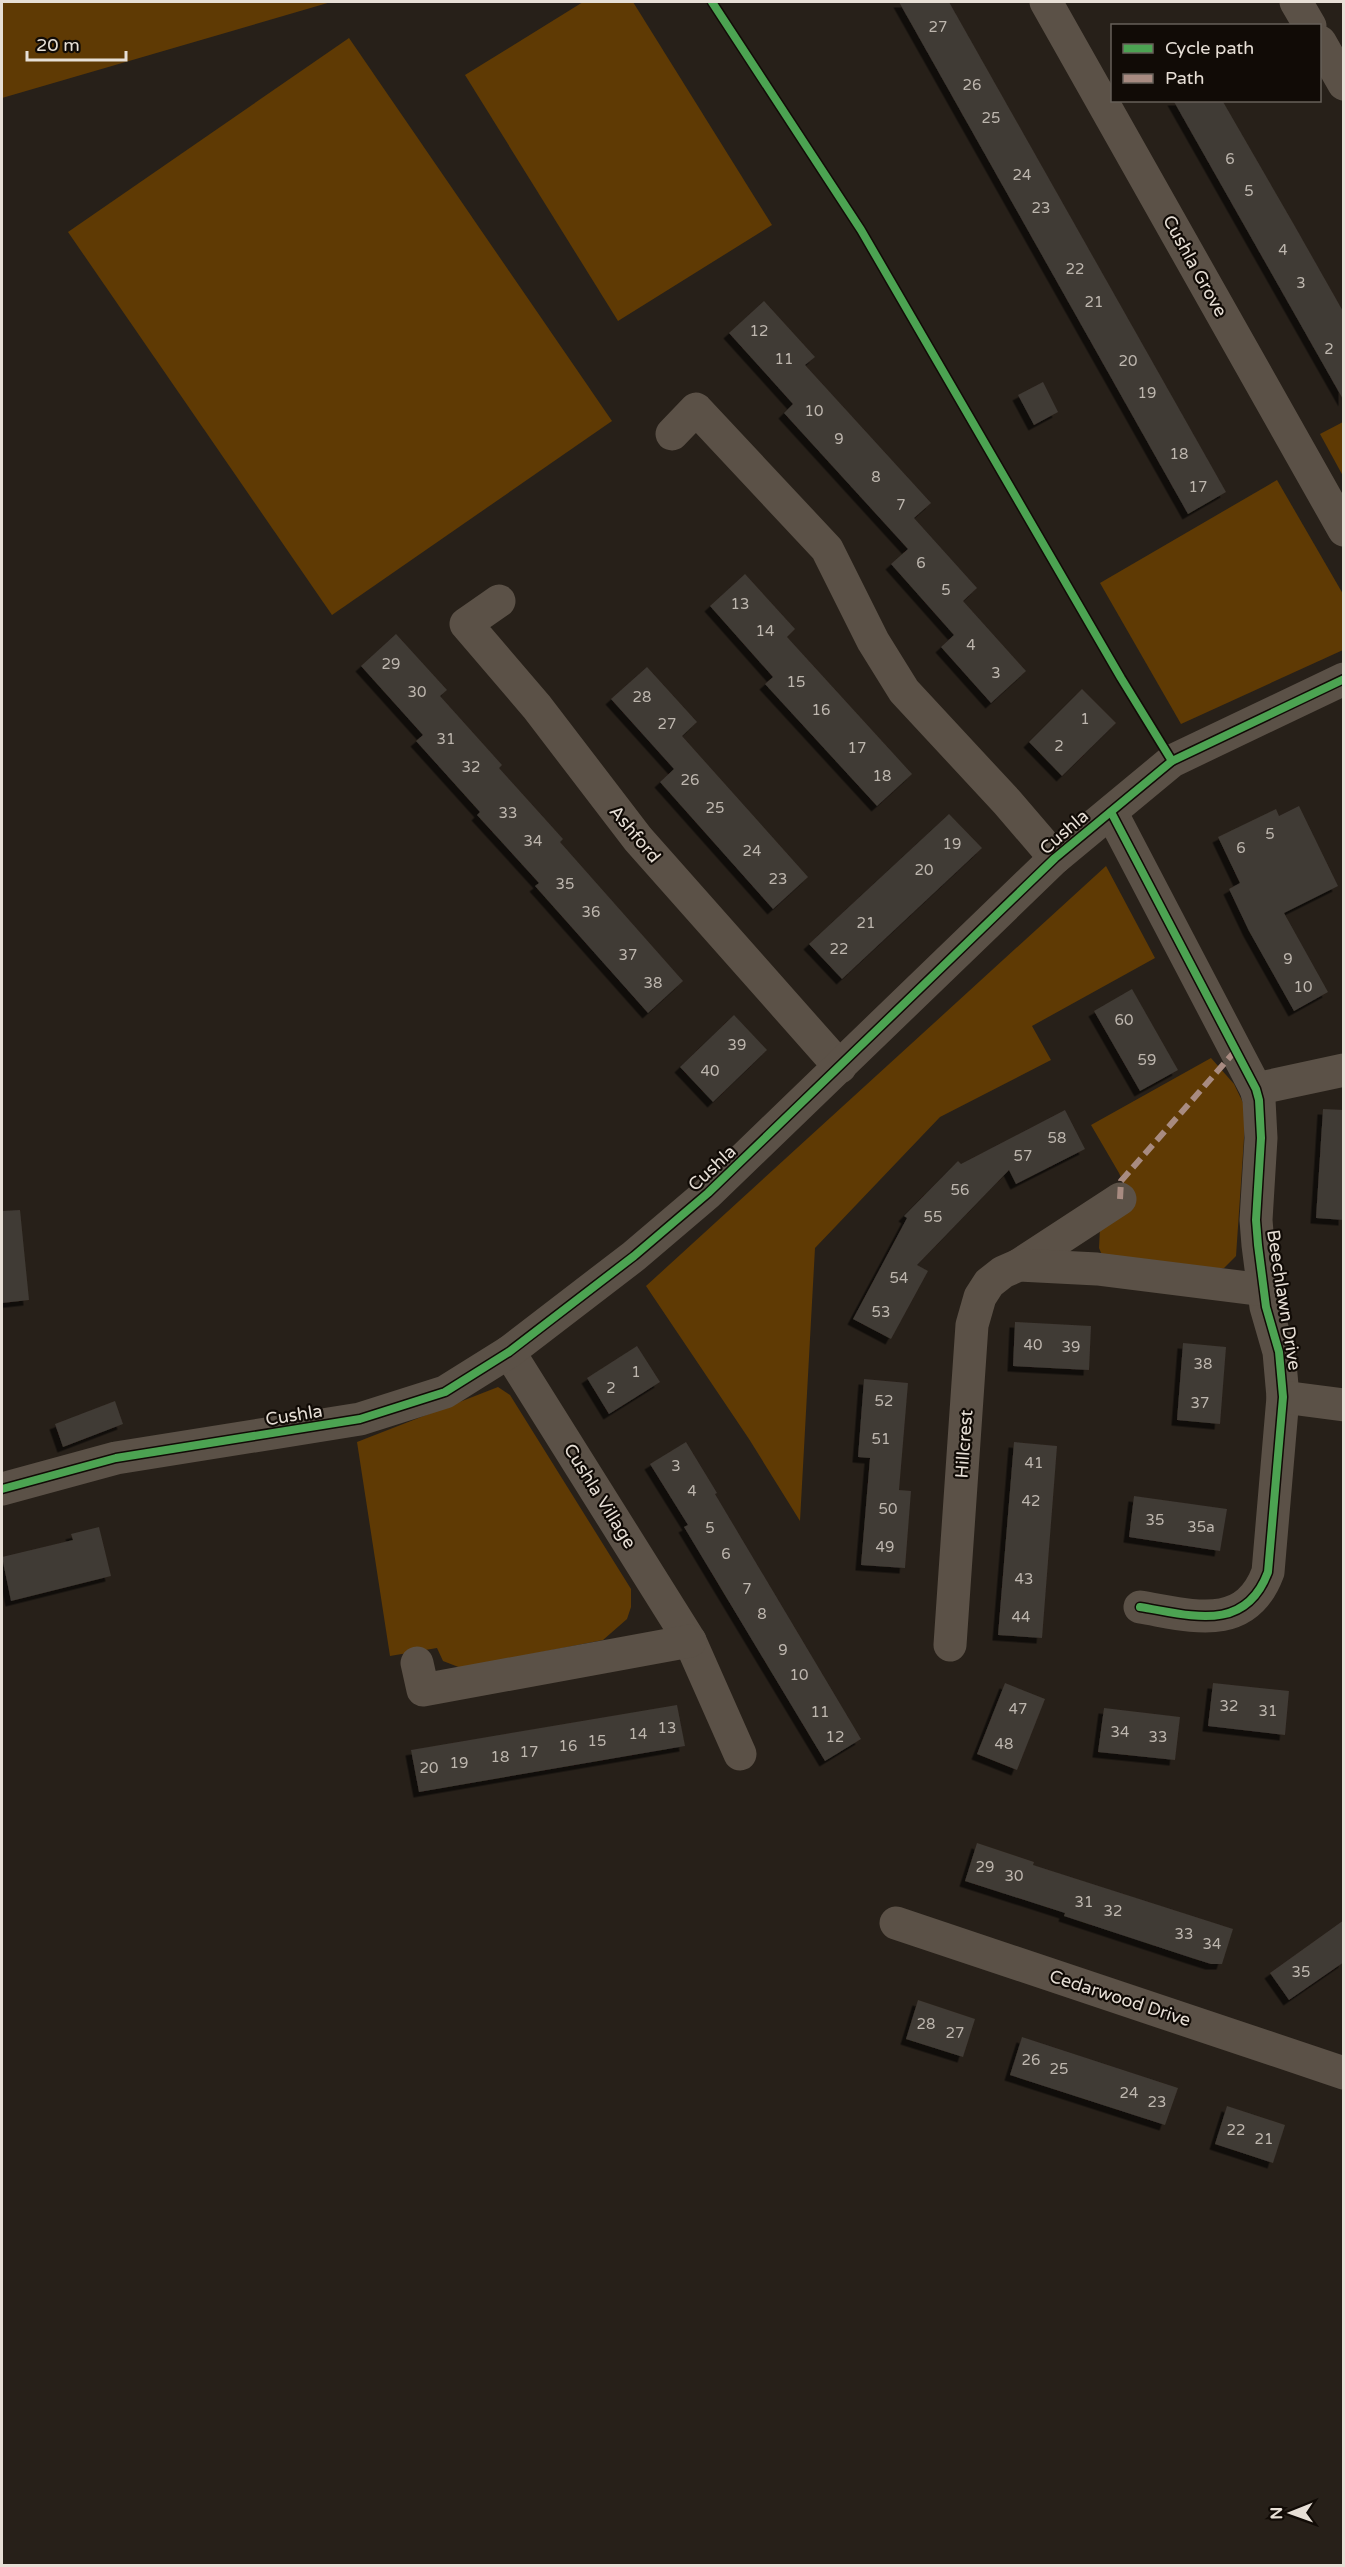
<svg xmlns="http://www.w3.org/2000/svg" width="1345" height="2567" font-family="'Varela Round',sans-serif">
  <defs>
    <filter id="shadow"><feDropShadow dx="-5.5" dy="5.5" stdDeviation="0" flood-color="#0009"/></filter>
  </defs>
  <rect width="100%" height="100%" fill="#272019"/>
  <g fill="#5f3a04">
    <polygon points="2,2 331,2 2,98"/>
    <polygon points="583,2 633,2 772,225 618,321 465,75"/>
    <polygon points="349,38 612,421 332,615 68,232"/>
    <polygon points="1343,422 1343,476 1320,434"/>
    <polygon points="1277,480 1343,594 1343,650 1181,724 1100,583"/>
    <polygon points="1106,866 1155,958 1032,1026 1051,1060 940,1117 815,1248 800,1521 749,1439 646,1286"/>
    <polygon points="1211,1058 1234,1084 1246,1109 1236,1256 1224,1268 1214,1268 1102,1255 1099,1248 1100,1228 1131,1200 1119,1173 1091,1125"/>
    <polygon points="498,1387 510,1395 631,1589 631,1607 627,1619 603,1640 461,1668 443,1661 437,1648 390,1656 357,1442"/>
  </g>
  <g fill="#403a34" filter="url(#shadow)">
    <polygon points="899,2 949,2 1226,492 1188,514"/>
    <polygon points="1173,100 1222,100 1293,223 1344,313 1344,401"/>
    <polygon points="764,301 815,357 805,365 931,503 914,518 977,588 963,601 1026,671 991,703 941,647 954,635 891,564 908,549 784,413 793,404 729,333"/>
    <polygon points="1043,382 1058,412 1034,425 1018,395"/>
    <polygon points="745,574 795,629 787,637 912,774 877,806 765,684 773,677 710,606"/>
    <polygon points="396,634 447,690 440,696 502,765 499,768 563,839 560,842 683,981 648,1013 535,886 539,883 477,815 480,812 416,741 423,735 361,666"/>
    <polygon points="647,667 697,722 682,736 808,877 773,909 660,782 674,769 611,699"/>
    <polygon points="1082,689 1116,723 1062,776 1029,742"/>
    <polygon points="1299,806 1338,886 1284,913 1328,992 1294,1011 1249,931 1229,889 1240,883 1218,837 1276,809 1279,816"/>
    <polygon points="949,814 982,848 842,979 809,944"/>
    <polygon points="1132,989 1178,1070 1140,1091 1094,1011"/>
    <polygon points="734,1015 767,1050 713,1102 680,1067"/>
    <polygon points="1323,1109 1344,1110 1344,1220 1316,1218"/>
    <polygon points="1065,1110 1085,1149 1016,1184 1009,1170 917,1265 928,1271 891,1339 853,1319 907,1218 904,1216 958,1161 961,1164"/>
    <polygon points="20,1210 29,1300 2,1303 2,1211"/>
    <polygon points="1015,1322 1091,1326 1089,1370 1013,1366"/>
    <polygon points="1183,1343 1226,1347 1220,1424 1177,1420"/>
    <polygon points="637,1346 660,1382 609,1414 587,1378"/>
    <polygon points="864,1379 908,1383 899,1490 911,1491 905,1568 861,1565 870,1458 858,1457"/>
    <polygon points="115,1401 123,1424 63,1447 55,1424"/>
    <polygon points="686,1442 717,1493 715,1494 861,1739 825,1761 684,1527 688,1525 650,1464"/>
    <polygon points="1014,1442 1057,1446 1042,1638 998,1635"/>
    <polygon points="1134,1496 1227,1509 1220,1551 1129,1537"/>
    <polygon points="99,1527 111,1576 11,1601 2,1557 73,1540 71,1534"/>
    <polygon points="1005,1683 1045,1699 1017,1770 977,1754"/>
    <polygon points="1213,1683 1289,1691 1285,1735 1208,1726"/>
    <polygon points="677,1705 685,1746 419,1792 411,1750"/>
    <polygon points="1104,1708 1180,1717 1175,1760 1098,1752"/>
    <polygon points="977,1843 1034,1862 1033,1865 1233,1929 1222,1964 1211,1964 1192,1958 1064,1916 1065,1913 965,1881"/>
    <polygon points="1344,1920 1344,1962 1289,2000 1270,1973"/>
    <polygon points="918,2000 975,2019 963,2057 906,2039"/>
    <polygon points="1022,2037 1178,2088 1165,2125 1010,2075"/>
    <polygon points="1227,2106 1285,2125 1273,2163 1215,2144"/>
  </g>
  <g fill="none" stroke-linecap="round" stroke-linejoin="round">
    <g stroke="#5b5147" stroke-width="33">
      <polyline points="1046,2 1344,530"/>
      <polyline points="1296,2 1310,26"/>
      <polyline points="1320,42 1344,84"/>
      <polyline points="672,434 696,409 827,549 873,641 904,691 1007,802 1055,858"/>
      <polyline points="499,601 466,624 537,707 638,839 840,1067"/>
      <path d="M1111,812L1256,1089L1259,1100L1261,1138L1256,1220L1258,1245L1266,1307L1279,1352L1283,1397L1268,1572C1245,1634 1190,1615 1140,1607"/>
      <polyline points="1256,1089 1344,1070"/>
      <polyline points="1019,1265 1120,1199"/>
      <polyline points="509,1352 690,1641 740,1754"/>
      <polyline points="1283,1397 1344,1405"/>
      <polyline points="2,1489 116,1458 360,1419 445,1392 509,1352 634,1256 708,1193 1055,858 1172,761 1344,679"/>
      <polyline points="950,1645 972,1325 980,1297 989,1283 1003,1272 1019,1265 1097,1269 1264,1290"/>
      <polyline points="417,1663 423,1690 690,1641"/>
      <polyline points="896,1923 1344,2073"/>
    </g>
    <polyline stroke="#a88b81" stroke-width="6" stroke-dasharray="12 6" stroke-linecap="butt" points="1120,1199 1121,1181 1237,1049"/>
    <defs>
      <g id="cycleway">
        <polyline points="712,2 861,230 1121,678 1172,761"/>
        <path d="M1111,812L1256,1089L1259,1100L1261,1138L1256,1220L1258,1245L1266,1307L1279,1352L1283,1397L1268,1572C1245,1634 1190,1615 1140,1607"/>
        <polyline points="2,1489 116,1458 360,1419 445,1392 509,1352 634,1256 708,1193 1055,858 1172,761 1344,679"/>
      </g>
    </defs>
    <use href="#cycleway" stroke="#110b06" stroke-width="11"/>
    <use href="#cycleway" stroke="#4ca352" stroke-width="8"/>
  </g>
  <g text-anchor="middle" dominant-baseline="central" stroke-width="4.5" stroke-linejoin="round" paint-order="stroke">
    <g font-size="15" fill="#bdb6ae">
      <text x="938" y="27">27</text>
      <text x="972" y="85">26</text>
      <text x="991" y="118">25</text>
      <text x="1230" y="159">6</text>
      <text x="1022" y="175">24</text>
      <text x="1249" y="191">5</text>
      <text x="1041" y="208">23</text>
      <text x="1283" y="250">4</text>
      <text x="1075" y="269">22</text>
      <text x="1301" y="283">3</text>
      <text x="1094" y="302">21</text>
      <text x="759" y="331">12</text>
      <text x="1329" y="349">2</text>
      <text x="784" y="359">11</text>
      <text x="1128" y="361">20</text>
      <text x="1147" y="393">19</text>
      <text x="814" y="411">10</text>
      <text x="839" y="439">9</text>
      <text x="1179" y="454">18</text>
      <text x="876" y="477">8</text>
      <text x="1198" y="487">17</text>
      <text x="901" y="505">7</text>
      <text x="921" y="563">6</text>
      <text x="946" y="590">5</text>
      <text x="740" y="604">13</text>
      <text x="765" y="631">14</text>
      <text x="971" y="645">4</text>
      <text x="391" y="664">29</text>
      <text x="996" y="673">3</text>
      <text x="796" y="682">15</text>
      <text x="417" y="692">30</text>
      <text x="642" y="697">28</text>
      <text x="821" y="710">16</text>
      <text x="1085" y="719">1</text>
      <text x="667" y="724">27</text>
      <text x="446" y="739">31</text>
      <text x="1059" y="746">2</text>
      <text x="857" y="748">17</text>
      <text x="471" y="767">32</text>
      <text x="882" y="776">18</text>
      <text x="690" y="780">26</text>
      <text x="715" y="808">25</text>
      <text x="508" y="813">33</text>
      <text x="1270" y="834">5</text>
      <text x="533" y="841">34</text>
      <text x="952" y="844">19</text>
      <text x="1241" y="848">6</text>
      <text x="752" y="851">24</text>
      <text x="924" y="870">20</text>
      <text x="778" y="879">23</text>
      <text x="565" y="884">35</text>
      <text x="591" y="912">36</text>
      <text x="866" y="923">21</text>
      <text x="839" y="949">22</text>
      <text x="628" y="955">37</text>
      <text x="1288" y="959">9</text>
      <text x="653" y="983">38</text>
      <text x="1303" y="987">10</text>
      <text x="1124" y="1020">60</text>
      <text x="737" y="1045">39</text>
      <text x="1147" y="1060">59</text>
      <text x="710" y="1071">40</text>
      <text x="1057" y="1138">58</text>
      <text x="1023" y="1156">57</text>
      <text x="960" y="1190">56</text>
      <text x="933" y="1217">55</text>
      <text x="899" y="1278">54</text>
      <text x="881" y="1312">53</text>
      <text x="1033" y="1345">40</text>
      <text x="1071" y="1347">39</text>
      <text x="1203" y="1364">38</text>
      <text x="636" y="1372">1</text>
      <text x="611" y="1388">2</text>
      <text x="884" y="1401">52</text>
      <text x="1200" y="1403">37</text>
      <text x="881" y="1439">51</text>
      <text x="1034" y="1463">41</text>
      <text x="676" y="1466">3</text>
      <text x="692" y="1491">4</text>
      <text x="1031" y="1501">42</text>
      <text x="888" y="1509">50</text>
      <text x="1155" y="1520">35</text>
      <text x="1201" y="1527">35a</text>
      <text x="710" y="1528">5</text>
      <text x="885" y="1547">49</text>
      <text x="726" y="1554">6</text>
      <text x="1024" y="1579">43</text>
      <text x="747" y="1589">7</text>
      <text x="762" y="1614">8</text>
      <text x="1021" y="1617">44</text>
      <text x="783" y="1650">9</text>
      <text x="799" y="1675">10</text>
      <text x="1229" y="1706">32</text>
      <text x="1018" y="1709">47</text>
      <text x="1268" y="1711">31</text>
      <text x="820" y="1712">11</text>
      <text x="667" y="1728">13</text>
      <text x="1120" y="1732">34</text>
      <text x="638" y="1734">14</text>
      <text x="835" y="1737">12</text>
      <text x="1158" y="1737">33</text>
      <text x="597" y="1741">15</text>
      <text x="1004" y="1744">48</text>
      <text x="568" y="1746">16</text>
      <text x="529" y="1752">17</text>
      <text x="500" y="1757">18</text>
      <text x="459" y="1763">19</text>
      <text x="429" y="1768">20</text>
      <text x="985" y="1867">29</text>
      <text x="1014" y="1876">30</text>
      <text x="1084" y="1902">31</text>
      <text x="1113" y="1911">32</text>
      <text x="1184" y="1934">33</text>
      <text x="1212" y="1944">34</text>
      <text x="1301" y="1972">35</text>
      <text x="926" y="2024">28</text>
      <text x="955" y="2033">27</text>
      <text x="1031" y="2060">26</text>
      <text x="1059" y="2069">25</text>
      <text x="1129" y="2093">24</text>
      <text x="1157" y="2102">23</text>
      <text x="1236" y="2130">22</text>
      <text x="1264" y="2139">21</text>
    </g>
    <g font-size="18" fill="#e7dfd6" stroke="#110b06">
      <text transform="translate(1195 266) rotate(61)">Cushla Grove</text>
      <text transform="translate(1064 832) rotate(-41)">Cushla</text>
      <text transform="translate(635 834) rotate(50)">Ashford</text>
      <text transform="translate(712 1168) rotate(-43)">Cushla</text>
      <text transform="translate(1284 1300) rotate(81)">Beechlawn Drive</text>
      <text transform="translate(294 1415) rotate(-9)">Cushla</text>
      <text transform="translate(964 1444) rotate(-86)">Hillcrest</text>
      <text transform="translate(600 1496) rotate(58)">Cushla Village</text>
      <text transform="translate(1120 1998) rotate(18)">Cedarwood Drive</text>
    </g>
  </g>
  <rect width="1345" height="2567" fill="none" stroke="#e7dfd6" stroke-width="6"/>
  <rect x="1111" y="24" width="210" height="78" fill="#110b06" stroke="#676059" stroke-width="1.5"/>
  <rect x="1123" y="44" width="30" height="9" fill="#4ca352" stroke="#676059" stroke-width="1.5"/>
  <text x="1165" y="54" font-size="18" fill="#e7dfd6">Cycle path</text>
  <rect x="1123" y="74" width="30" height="9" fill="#a88b81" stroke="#676059" stroke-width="1.5"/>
  <text x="1165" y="84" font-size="18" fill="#e7dfd6">Path</text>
  <g transform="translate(1291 2513) rotate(269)" stroke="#110b06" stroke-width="4.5" paint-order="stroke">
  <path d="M0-4.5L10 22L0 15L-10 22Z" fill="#e7dfd6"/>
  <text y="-9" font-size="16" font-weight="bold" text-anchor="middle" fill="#e7dfd6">N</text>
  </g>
  <path d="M27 51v9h99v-9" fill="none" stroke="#e7dfd6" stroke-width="3"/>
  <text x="36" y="51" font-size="18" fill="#e7dfd6" stroke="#110b06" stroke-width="4.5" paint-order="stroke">20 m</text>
</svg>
